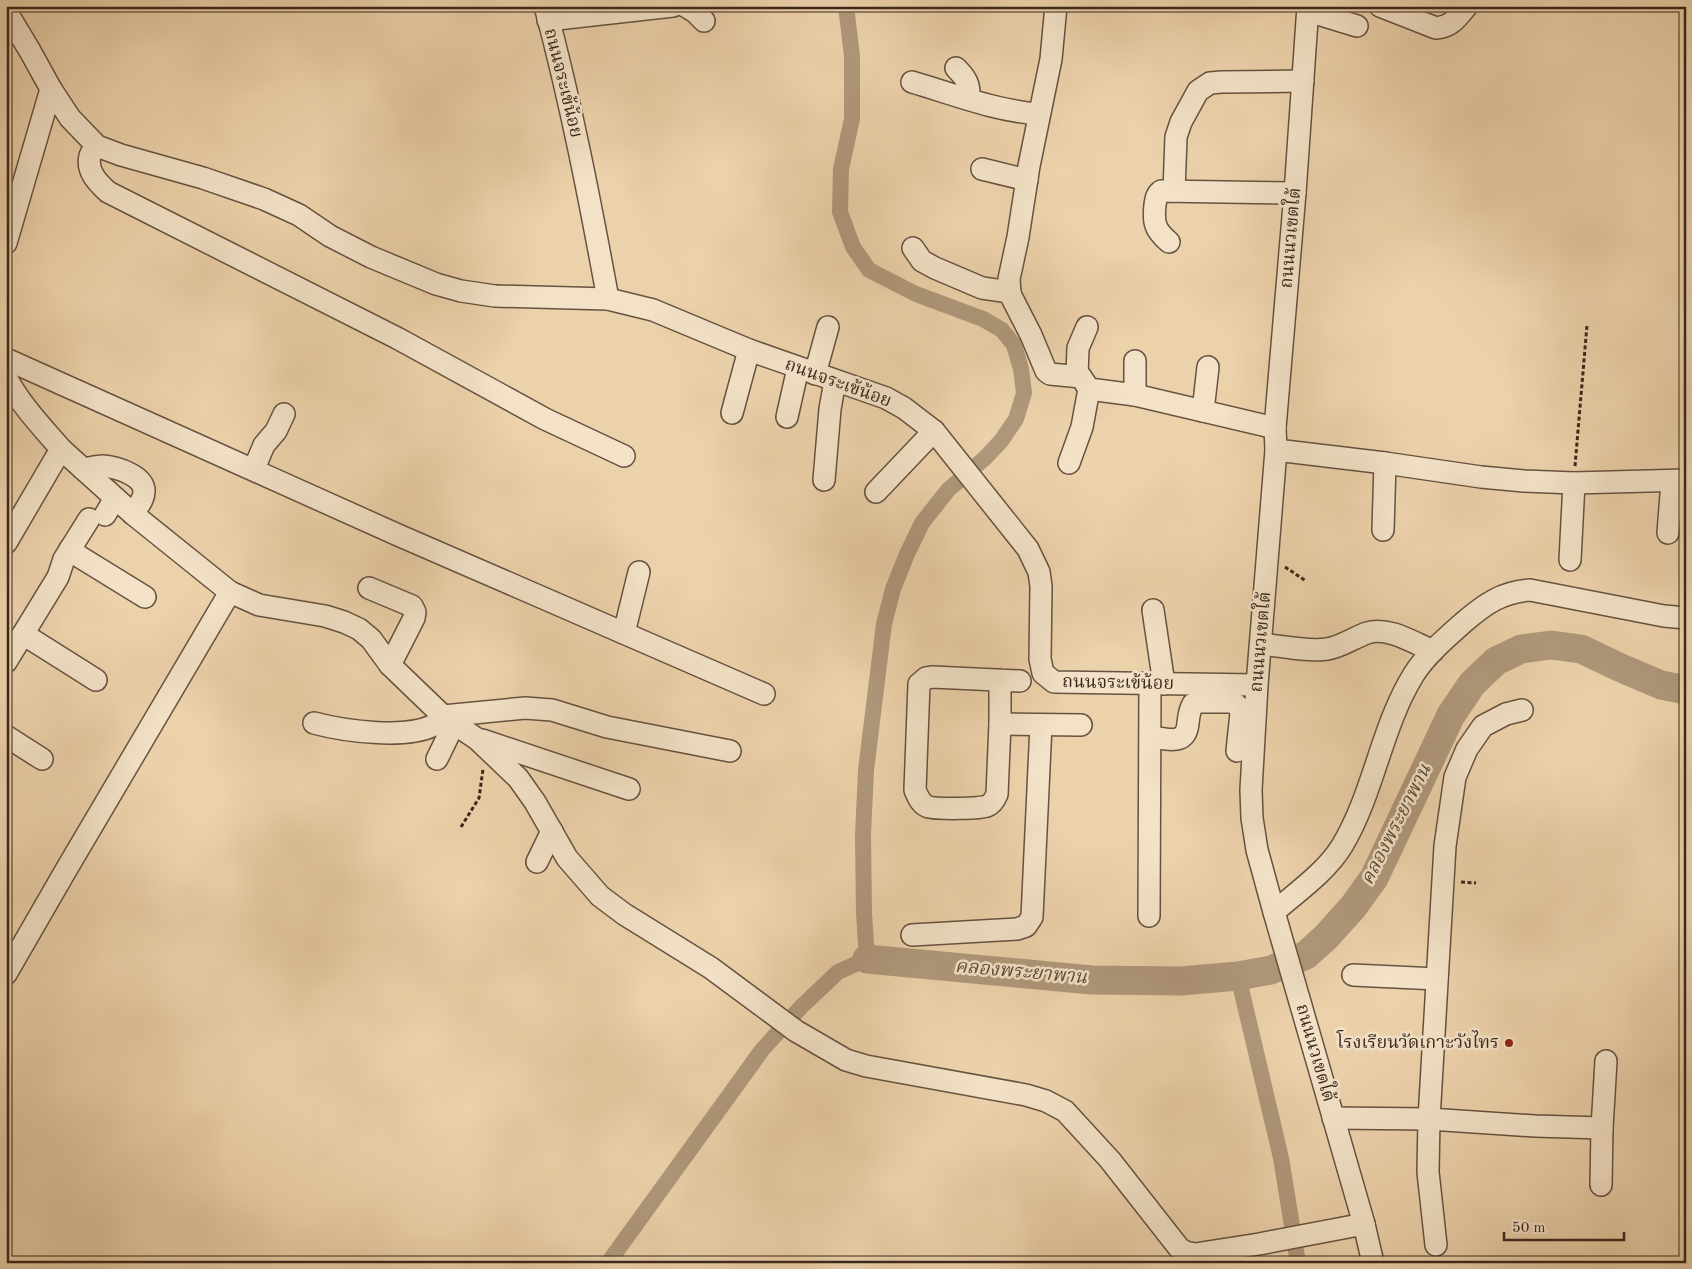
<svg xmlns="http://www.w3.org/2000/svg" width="1692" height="1269" font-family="'Old Standard TT','Noto Serif Thai',serif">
  <rect width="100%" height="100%" fill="#ecd2ab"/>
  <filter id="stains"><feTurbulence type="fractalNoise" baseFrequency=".004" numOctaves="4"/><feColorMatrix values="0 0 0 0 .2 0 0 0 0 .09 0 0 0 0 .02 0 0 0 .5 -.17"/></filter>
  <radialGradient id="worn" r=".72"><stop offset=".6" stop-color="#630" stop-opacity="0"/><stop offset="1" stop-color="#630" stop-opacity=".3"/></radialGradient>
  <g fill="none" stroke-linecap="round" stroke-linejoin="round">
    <g stroke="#af987b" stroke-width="16">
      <polyline points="1238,976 1281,1158 1298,1263"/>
      <polyline points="608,1263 762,1050 801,1007 838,972 867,959 864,913 863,835 866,770 884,624 893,589 907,554 922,523 948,490 985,458 1001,441 1016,419 1024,393 1021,369 1014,345 1002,330 983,319 916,294 869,270 853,247 840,212 841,169 852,119 852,56 846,6"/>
    </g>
    <polyline stroke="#af987b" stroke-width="29" points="867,959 1092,980 1181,981 1238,976 1271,970 1306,955 1326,937 1353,907 1374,878 1451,715 1472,684 1496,661 1521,649 1551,645 1581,649 1621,668 1661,685 1686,690"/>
    <defs>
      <g id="minor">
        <path d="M545,6C571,103 590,201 608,299"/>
        <polyline points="685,6 695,12 704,21"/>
        <polyline points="1056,6 1051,59 1029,166 1018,237 1009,279 1010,294 1031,335 1046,371 1050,374 1081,377 1089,389 1135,395 1275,428"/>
        <polyline points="1308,6 1295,193 1275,428 1276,450 1257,685 1251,790 1252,818 1257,850 1274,912 1364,1224 1373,1263"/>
        <path d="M1380,6L1436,28C1452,27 1457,17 1467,6"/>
        <polyline points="6,11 30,51 51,89 6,243"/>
        <polyline points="1308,11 1357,26"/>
        <polyline points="548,20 673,6"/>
        <path d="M956,68C966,78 970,84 969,99"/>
        <path d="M912,82C953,94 996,111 1039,114"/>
        <polyline points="51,89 70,118 97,146 121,155 203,178 264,199 299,215 330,236 371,257 436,284 461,291 495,296 608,299 653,310 749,350 886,398 904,408 934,431 1028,549 1039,572 1041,586 1040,659 1043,673 1054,682 1257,685"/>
        <path d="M97,146C95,148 91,153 90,156C86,171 98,183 108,192L397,338L545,419L624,456"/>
        <polyline points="982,169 1027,180"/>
        <polyline points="1174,191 1176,137 1181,122 1198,91 1210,83 1222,82 1303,81"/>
        <path d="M1169,242C1155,230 1153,223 1155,205C1156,199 1156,195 1161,191L1295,193"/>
        <polyline points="913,248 922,261 935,268 982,288 1010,292"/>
        <polyline points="6,359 398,535 764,694"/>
        <polyline points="815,374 828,327"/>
        <polyline points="1077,375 1078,348 1087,327"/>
        <path d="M6,377C20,404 41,426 61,449L6,543"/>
        <polyline points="1135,395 1135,361"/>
        <polyline points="1203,411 1208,367"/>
        <polyline points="732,413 749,350"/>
        <polyline points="787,417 798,368"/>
        <polyline points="61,449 133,514 230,592 259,605 325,616 344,622 359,629 371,639 390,665 443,716 477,739 518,778 535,802 567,858 600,896 624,914 711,968 796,1031 846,1060 866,1066 1026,1095 1046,1101 1065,1111 1110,1160 1179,1248 1185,1252 1195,1254 1259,1244 1364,1224"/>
        <polyline points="1276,450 1385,463 1481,477 1524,481 1574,483 1686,480"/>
        <polyline points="1069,463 1082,427 1089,389"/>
        <path d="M83,469C90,468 97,466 103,466C117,467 145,476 144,492C144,500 137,507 133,514"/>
        <polyline points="254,469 264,445 276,431 284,414"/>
        <polyline points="824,480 830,409 835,381"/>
        <polyline points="876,492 934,431"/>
        <polyline points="105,515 115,498"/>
        <polyline points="1383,530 1385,463"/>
        <polyline points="1668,533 1672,482"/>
        <polyline points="70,549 80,557 145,597"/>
        <polyline points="1570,560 1574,483"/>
        <polyline points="369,588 412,606 415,612 414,618 390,665"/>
        <polyline points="1153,610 1164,684"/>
        <polyline points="624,633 639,572"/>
        <polyline points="23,634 96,680"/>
        <path d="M1261,644C1282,646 1306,652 1327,649C1341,647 1353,638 1367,633C1388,626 1414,643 1433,651"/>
        <polyline points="6,662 58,577 64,559 89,519"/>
        <path d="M1000,680V724L997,794C995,799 992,804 987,806C982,809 936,809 929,807C921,805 918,797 915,790L919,684L926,678L933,677L1020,681"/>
        <path d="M314,723C344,731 404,739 432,726C436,724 440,720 443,716L525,708L552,710L607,727L730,751"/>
        <polyline points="1000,724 1081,725"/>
        <polyline points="6,736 42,759"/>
        <path d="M1151,737C1168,739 1186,746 1188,723C1189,716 1189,711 1193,704L1199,702H1233L1239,707L1241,713L1237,751"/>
        <polyline points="482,740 629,789"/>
        <polyline points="437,759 454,724"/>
        <polyline points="537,862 552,831"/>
        <path d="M1274,912C1297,892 1326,872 1342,846C1374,793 1381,727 1414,674C1427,654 1446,638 1464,622C1485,604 1502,592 1530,590L1664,616L1686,618"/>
        <polyline points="1149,916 1150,684"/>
        <polyline points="912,935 1017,929 1026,926 1032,917 1041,725"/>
        <polyline points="6,974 66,870 230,592"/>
        <polyline points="1353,975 1437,979"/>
        <polyline points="1333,1118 1429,1119 1445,846 1455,777 1467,749 1483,726 1506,714 1522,710"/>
        <polyline points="1601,1185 1602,1128"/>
        <polyline points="1436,1245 1428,1172 1429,1119 1535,1126 1602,1128 1606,1061"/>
      </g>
    </defs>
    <use href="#minor" stroke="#665240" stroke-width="24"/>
    <g stroke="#3a281d" stroke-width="3" stroke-dasharray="4 2.5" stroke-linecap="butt">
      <polyline points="1575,466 1587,325"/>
      <polyline points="1285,567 1306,581"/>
      <polyline points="461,827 479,798 483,769"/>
      <polyline points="1461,882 1476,883"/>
    </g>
    <use href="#minor" stroke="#f3e2c8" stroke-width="21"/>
  </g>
  <circle fill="#8f2418" stroke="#f3e2c8" stroke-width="2" cx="1509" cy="1043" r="5"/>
  <g text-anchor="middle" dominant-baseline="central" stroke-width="5" stroke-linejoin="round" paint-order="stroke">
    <g font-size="18" fill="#3a281d" stroke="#f3e2c8">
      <text transform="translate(563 83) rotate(76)">ถนนจระเข้น้อย</text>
      <text transform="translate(1291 238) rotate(-85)">ถนนนวเขตใต้</text>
      <text transform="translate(838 383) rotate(20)">ถนนจระเข้น้อย</text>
      <text transform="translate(1261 642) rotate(-85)">ถนนนวเขตใต้</text>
      <text transform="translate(1118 683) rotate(1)">ถนนจระเข้น้อย</text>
      <text transform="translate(1315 1053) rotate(74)">ถนนนวเขตใต้</text>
    </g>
    <g font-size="18" fill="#3a281d" stroke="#f3e2c8" text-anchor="end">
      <text x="1499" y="1043">โรงเรียนวัดเกาะวังไทร</text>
    </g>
    <g font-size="19" font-style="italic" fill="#5d4a39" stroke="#f3e2c8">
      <text transform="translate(1397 825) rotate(-63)">คลองพระยาพาน</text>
      <text transform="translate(1021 973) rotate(5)">คลองพระยาพาน</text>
    </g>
  </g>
  <rect width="1692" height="1269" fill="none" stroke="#ecd2ab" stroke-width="25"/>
  <rect x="8" y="8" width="1677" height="1254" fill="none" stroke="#3a281d" stroke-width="2.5"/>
  <rect x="12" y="12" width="1667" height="1244" fill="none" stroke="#3a281d"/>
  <path d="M1504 1232v8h120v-8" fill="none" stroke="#3a281d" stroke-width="2.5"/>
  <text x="1512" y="1232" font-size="15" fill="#3a281d" stroke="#f3e2c8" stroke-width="4" paint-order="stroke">50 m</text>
  <rect width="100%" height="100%" filter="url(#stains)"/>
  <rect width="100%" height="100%" fill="url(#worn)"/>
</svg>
